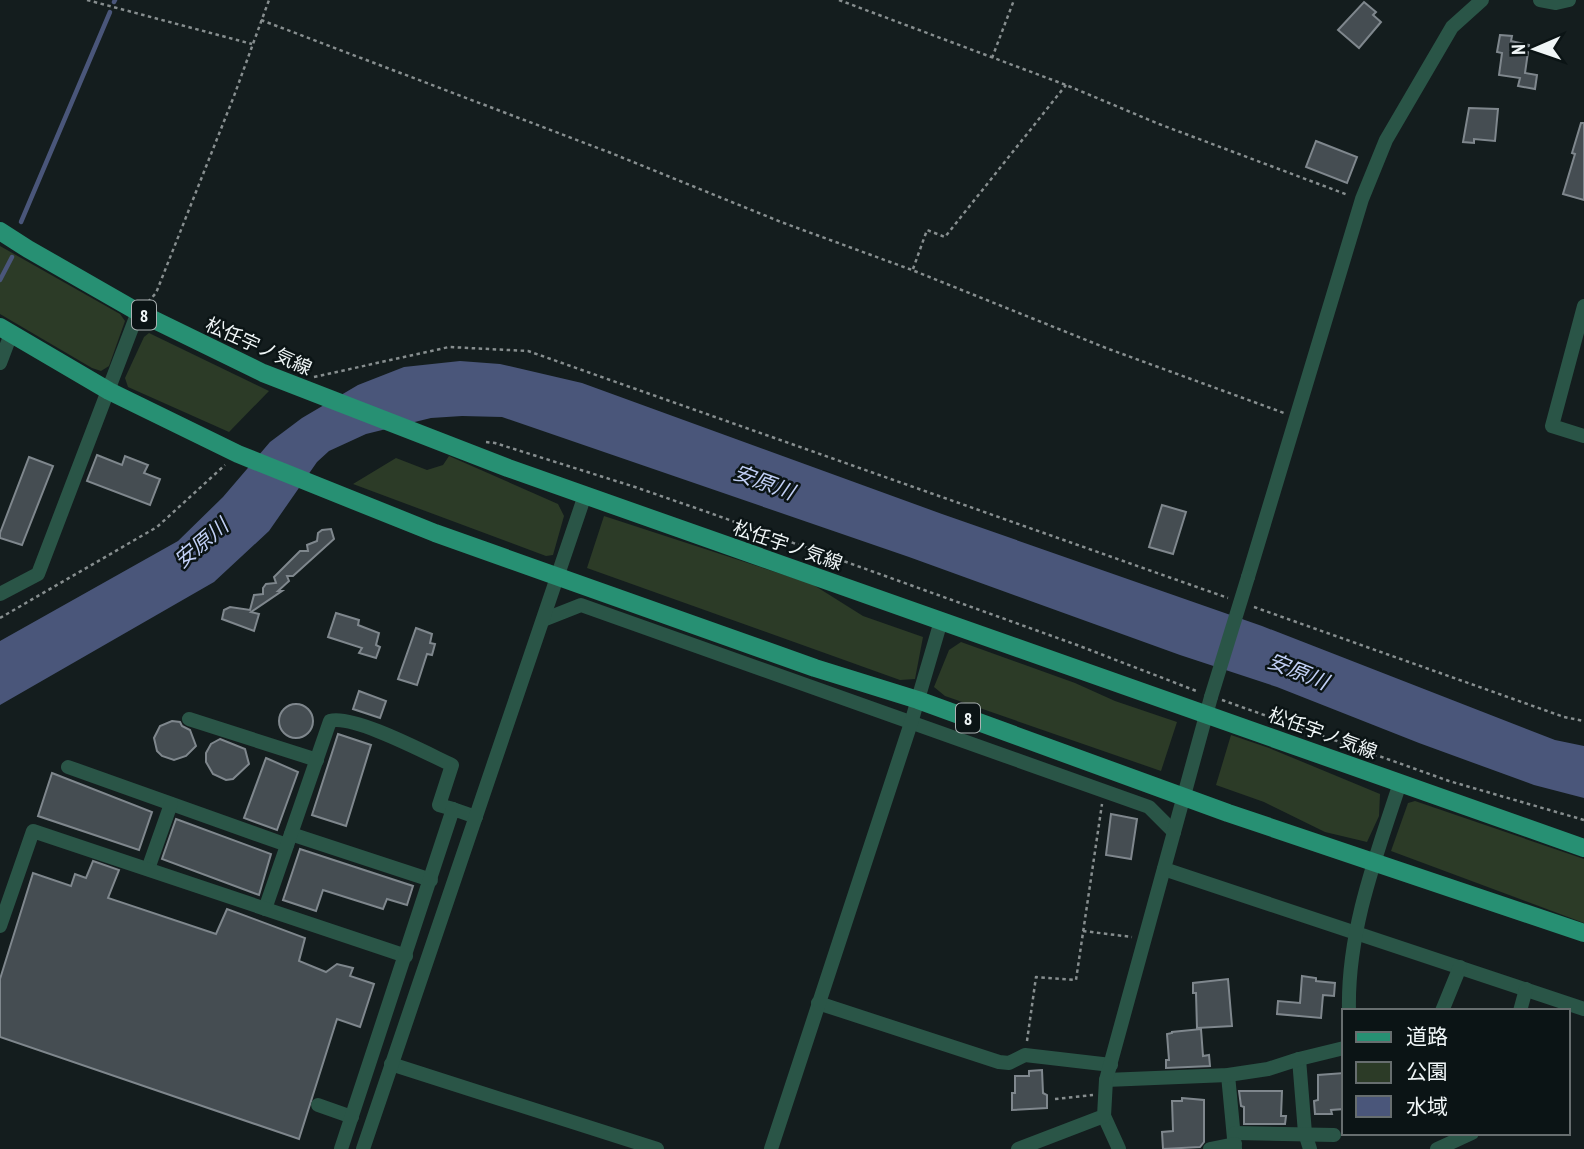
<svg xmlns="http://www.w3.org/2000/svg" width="1584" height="1149" font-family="'PT Sans Narrow','Noto Sans JP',sans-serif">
  <rect width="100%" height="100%" fill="#141d1e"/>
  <g fill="#2c3b27">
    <polygon points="0,246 120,314 125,321 109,366 101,371 92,368 0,314"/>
    <polygon points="149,333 269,391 229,432 128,387 125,378 144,337"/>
    <polygon points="449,456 558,504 564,516 553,555 546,556 353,484 396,458 427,470 443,465"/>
    <polygon points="604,516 812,584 863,616 923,637 915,679 900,680 587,568"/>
    <polygon points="961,642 1075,683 1115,701 1177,722 1161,771 945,696 934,687 949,650"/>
    <polygon points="1231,735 1269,748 1380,794 1379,816 1367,842 1325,832 1264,802 1216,785"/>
    <polygon points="1415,801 1584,859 1584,923 1391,851 1408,803"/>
  </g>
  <polygon fill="#4a567a" points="460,361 500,364 582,383 942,514 1262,626 1555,740 1584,746 1584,798 1534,785 1419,743 1277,687 1180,655 909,557 502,417 462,416 431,418 366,434 329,451 317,462 269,531 214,582 0,705 0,641 178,541 223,497 270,442 302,418 358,385 404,367"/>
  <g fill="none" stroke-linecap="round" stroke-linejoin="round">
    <g stroke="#4a567a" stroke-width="4.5">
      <polyline points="114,2 115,0"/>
      <polyline points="21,222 110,12"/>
      <polyline points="0,280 12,257"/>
    </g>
  </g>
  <g fill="#454d52" stroke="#7f878d" stroke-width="2">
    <polygon points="1364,2 1376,12 1373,15 1381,22 1359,48 1338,30"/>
    <polygon points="1500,35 1512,36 1511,41 1529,45 1525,73 1537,75 1535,89 1518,86 1520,78 1499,75 1502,53 1497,52"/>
    <polygon points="1469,108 1498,109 1495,141 1474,139 1474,143 1463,142"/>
    <polygon points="1581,123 1584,123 1584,200 1563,194 1575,154 1572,153"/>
    <polygon points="1316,141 1357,157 1347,183 1306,167"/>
    <polygon points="97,455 122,465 125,456 148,465 144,473 160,479 150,505 87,481"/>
    <polygon points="29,457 53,466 22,545 0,538 0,533"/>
    <polygon points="1162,505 1186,512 1173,554 1149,547"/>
    <polygon points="331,529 334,539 293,576 287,576 289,581 278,591 282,591 251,612 259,614 254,631 222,619 224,610 230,607 250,610 254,595 263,594 263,588 266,584 276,583 274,577 300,551 308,551 307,545 317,541 318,533 322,530"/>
    <polygon points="336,613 359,620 358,625 379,633 376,645 380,647 376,658 359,653 362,648 328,637"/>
    <polygon points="416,628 432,634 430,643 435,644 432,655 427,654 417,685 398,679"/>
    <polygon points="359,691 386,701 380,718 353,709"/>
    <circle cx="296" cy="721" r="17"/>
    <polygon points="172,721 180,722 182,726 190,730 196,746 186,756 174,760 162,756 157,751 154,738 160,726"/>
    <polygon points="338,734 371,745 346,826 312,815"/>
    <polygon points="220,739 245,749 249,764 233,779 226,780 213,774 206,762 206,753 211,744"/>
    <polygon points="266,758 298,772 277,830 244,818"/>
    <polygon points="52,773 152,812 139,850 38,816"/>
    <polygon points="1111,814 1137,819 1131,859 1106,855"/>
    <polygon points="176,819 271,854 259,895 162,859"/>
    <polygon points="300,849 413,886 407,905 387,899 383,909 323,890 316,911 283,900"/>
    <polygon points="93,861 119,870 108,898 216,934 227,909 305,938 299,961 326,972 337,964 353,968 350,976 374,984 360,1027 337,1019 299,1139 0,1037 0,979 33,873 71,886 75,874 86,878"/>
    <polygon points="1302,976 1316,978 1316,981 1335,983 1334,996 1323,995 1321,1018 1277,1014 1278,1001 1300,1003"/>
    <polygon points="1228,979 1232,1026 1197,1028 1196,993 1193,993 1193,983"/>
    <polygon points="1201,1029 1203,1056 1209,1055 1210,1066 1166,1068 1166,1060 1169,1060 1167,1034 1172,1033 1172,1032"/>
    <polygon points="1042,1070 1043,1093 1047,1095 1047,1108 1012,1110 1012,1093 1015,1093 1015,1076 1029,1076 1029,1071"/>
    <polygon points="1344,1073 1344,1109 1331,1110 1332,1114 1315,1114 1314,1101 1318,1100 1318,1075"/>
    <polygon points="1239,1091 1282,1091 1281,1116 1286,1116 1285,1124 1244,1124 1244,1107 1241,1106"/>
    <polygon points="1182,1098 1204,1100 1204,1142 1200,1147 1163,1149 1162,1132 1173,1131 1172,1101 1182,1101"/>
  </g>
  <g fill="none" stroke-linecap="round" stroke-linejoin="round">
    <g stroke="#878e8f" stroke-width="2.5" stroke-dasharray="3.5 3.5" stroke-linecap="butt">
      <polyline points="87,0 252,44"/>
      <polyline points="839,0 1066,85 1159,124 1348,195"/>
      <polyline points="261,20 611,153 781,222 912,270 1106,348 1284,413"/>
      <polyline points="992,58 1014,0"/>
      <polyline points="913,269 927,230 945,237 1066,85"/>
      <polyline points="148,302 156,293 234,96 269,0"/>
      <polyline points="314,377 449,347 528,351 1228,598"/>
      <polyline points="486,442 495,443 635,487 710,513 1077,645 1199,692"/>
      <polyline points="1254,607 1564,717 1584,721"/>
      <polyline points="0,618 157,527 225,465"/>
      <polyline points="1222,700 1449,781 1584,820"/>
      <polyline points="1083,931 1132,937"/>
      <polyline points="1027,1041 1036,977 1076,980 1102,804"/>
      <polyline points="1055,1099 1093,1095"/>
    </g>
    <g stroke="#2a5547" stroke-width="14">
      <polyline points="1540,0 1556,3 1569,0"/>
      <polyline points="1584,306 1552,426 1584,436"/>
      <polyline points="0,363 11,334"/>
      <polyline points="1248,577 1362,199 1386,140 1452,27 1482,0"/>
      <polyline points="0,594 38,574 138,312"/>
      <polyline points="543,620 581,605 1149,807 1174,832"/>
      <polyline points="189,719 317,760"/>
      <polyline points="68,767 287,845"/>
      <polyline points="291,834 431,880"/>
      <polyline points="148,869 171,804"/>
      <polyline points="1164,869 1584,1009"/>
      <path d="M265,909L330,721C353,714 428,754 452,765L439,805L453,809"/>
      <polyline points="0,926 33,831 406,956"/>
      <polyline points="818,1003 999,1062 1009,1063 1025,1055 1111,1065"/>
      <path d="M1349,1011C1347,932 1376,856 1400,783"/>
      <polyline points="1442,1011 1460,967"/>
      <polyline points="1520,1011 1526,989"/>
      <polyline points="1299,1059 1305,1133 1310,1149"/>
      <polyline points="391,1064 657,1149"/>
      <polyline points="1228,1075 1235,1149"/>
      <polyline points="1106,1080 1228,1075 1268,1069 1299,1059 1344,1048"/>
      <polyline points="318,1105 352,1117"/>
      <polyline points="1104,1116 1119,1149"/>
      <polyline points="1235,1133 1334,1135"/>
      <polyline points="341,1149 453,809 476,817"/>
      <polyline points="363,1149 585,495"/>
      <polyline points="771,1149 911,723 941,621"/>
      <polyline points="1018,1149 1104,1116 1106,1080 1211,697"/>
      <polyline points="1210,1149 1235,1144"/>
      <polyline points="1437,1149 1472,1133"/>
    </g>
    <g stroke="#279073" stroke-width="18">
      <polyline points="0,231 28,249 138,312 263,373 508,468 1584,848"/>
      <polyline points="0,327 109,391 238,454 435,533 815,668 918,700 1228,813 1584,933"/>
    </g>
    <polyline stroke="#2a5547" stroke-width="14" points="1211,697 1248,577"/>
  </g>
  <g text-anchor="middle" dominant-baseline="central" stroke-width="5" stroke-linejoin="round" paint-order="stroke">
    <g fill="#0b1415" stroke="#abb2b3" stroke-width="2">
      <rect x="132" y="300.5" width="24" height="29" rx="5"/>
      <rect x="956" y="703.5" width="24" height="29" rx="5"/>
    </g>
    <g font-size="18" font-weight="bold" fill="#f0f6f7">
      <text x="144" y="315">8</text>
      <text x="968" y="718">8</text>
    </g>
    <g font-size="19" fill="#f0f6f7" stroke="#0b1415">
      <text transform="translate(259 346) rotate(24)">松任宇ノ気線</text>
      <text transform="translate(788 545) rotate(19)">松任宇ノ気線</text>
      <text transform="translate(1323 733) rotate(20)">松任宇ノ気線</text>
    </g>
    <g font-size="21" font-style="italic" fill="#c1cff5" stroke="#0b1415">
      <text transform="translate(764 482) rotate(20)">安原川</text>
      <text transform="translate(201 543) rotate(-40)">安原川</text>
      <text transform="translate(1298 671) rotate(22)">安原川</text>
    </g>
  </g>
  <rect x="1342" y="1009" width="228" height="126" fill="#0b1415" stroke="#676e6f" stroke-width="2"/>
  <rect x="1356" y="1032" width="35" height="10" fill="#279073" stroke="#676e6f" stroke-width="2"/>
  <text x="1406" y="1044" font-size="21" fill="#f0f6f7">道路</text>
  <rect x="1356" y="1062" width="35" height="21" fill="#2c3b27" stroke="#676e6f" stroke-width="2"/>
  <text x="1406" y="1079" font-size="21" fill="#f0f6f7">公園</text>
  <rect x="1356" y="1096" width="35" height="21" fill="#4a567a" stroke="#676e6f" stroke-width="2"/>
  <text x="1406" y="1114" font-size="21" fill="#f0f6f7">水域</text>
  <g transform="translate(1535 49) rotate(268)" stroke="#0b1415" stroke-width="5" paint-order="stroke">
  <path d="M0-5L12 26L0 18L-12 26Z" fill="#f0f6f7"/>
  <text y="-10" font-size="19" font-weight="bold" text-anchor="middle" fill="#f0f6f7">N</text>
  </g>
</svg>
